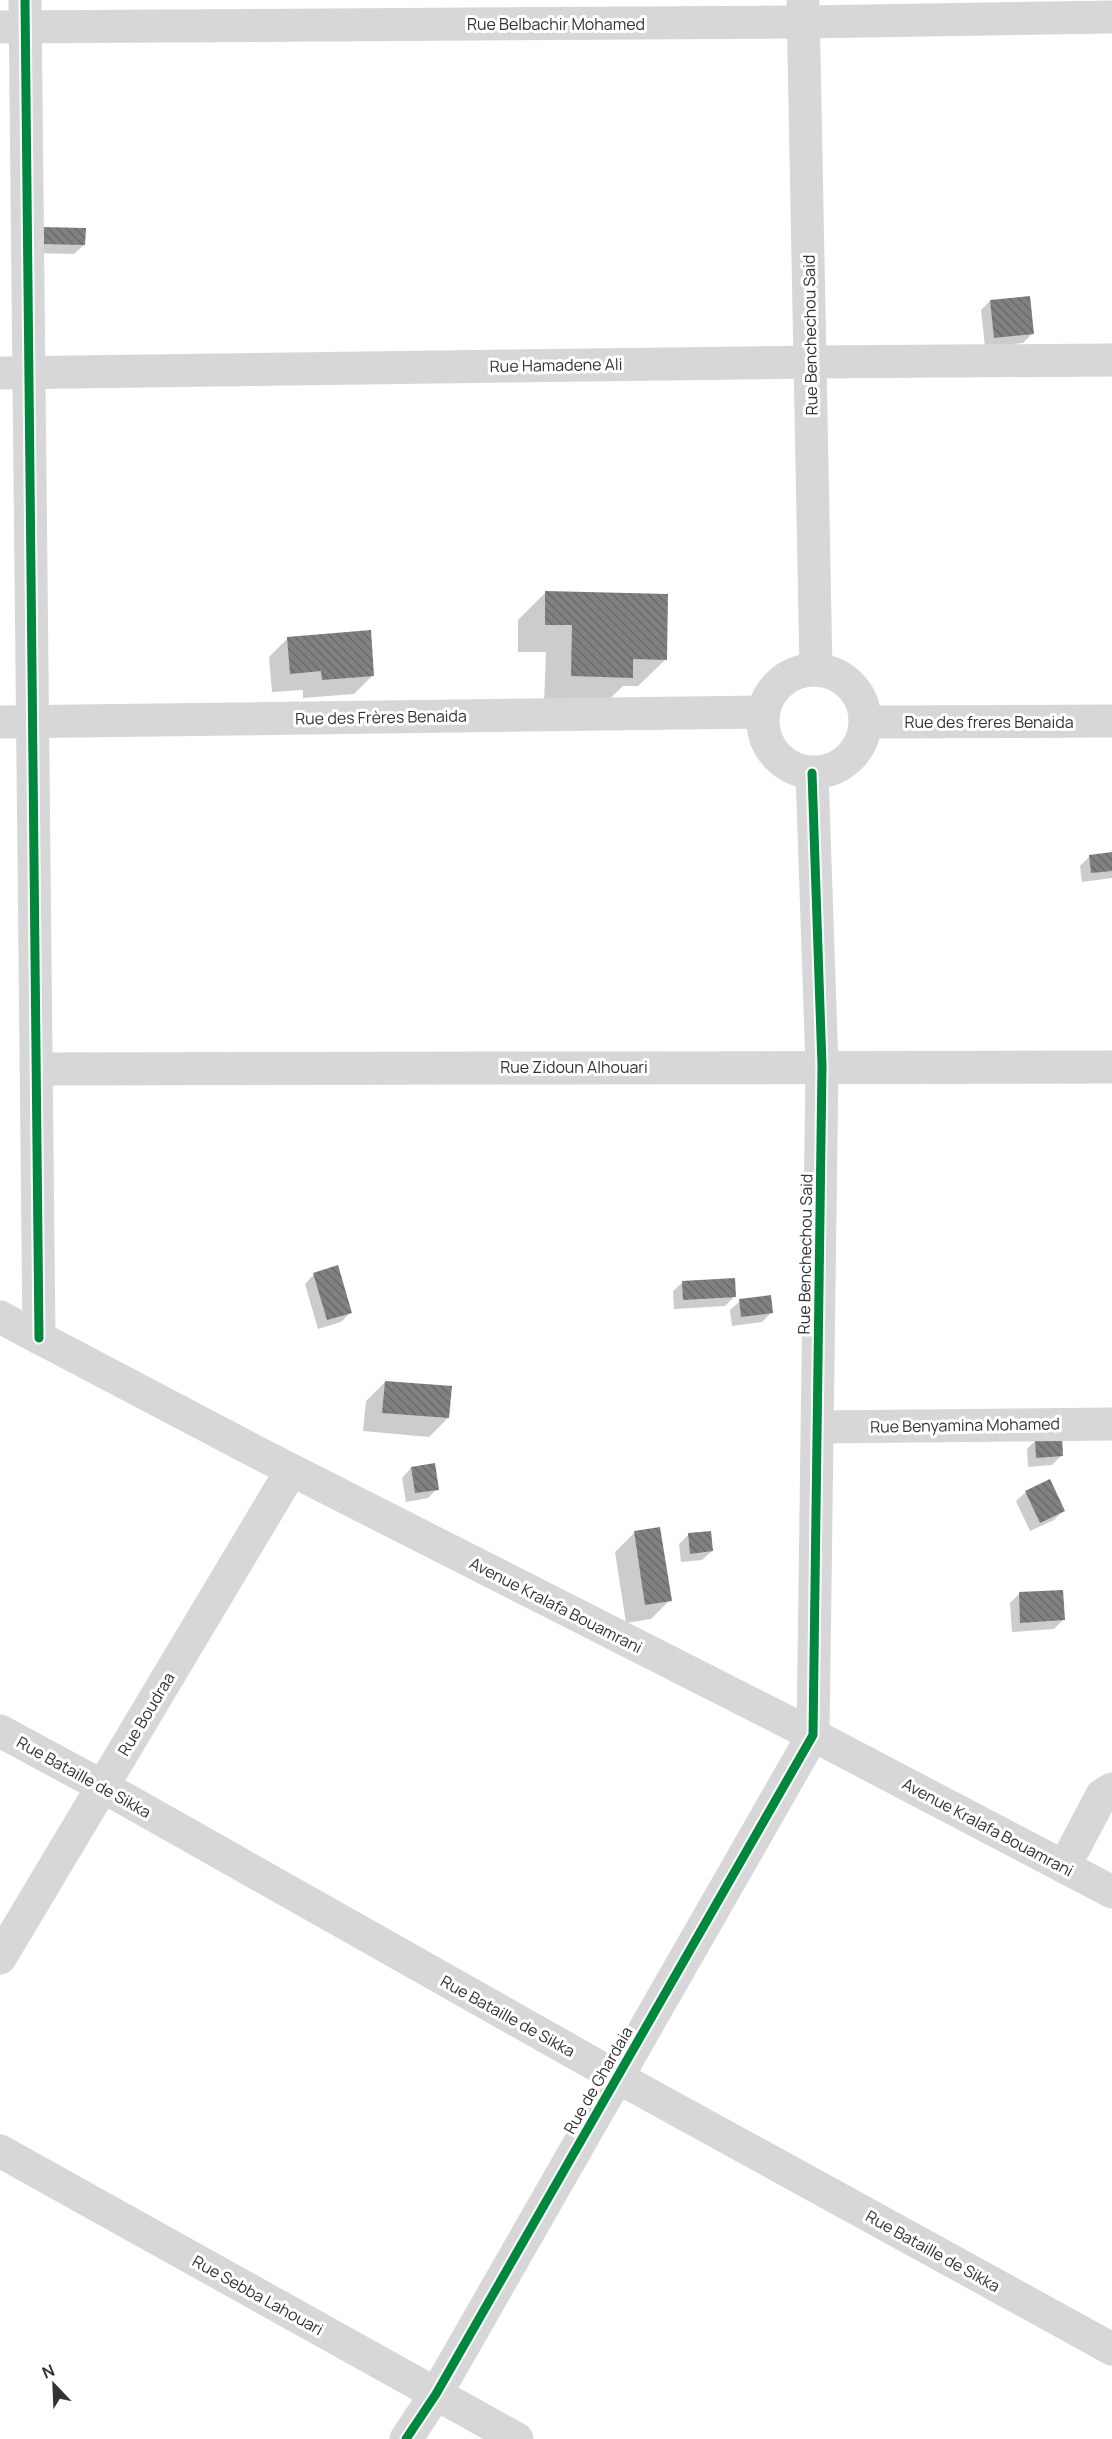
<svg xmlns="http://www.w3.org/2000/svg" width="1112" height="2439" font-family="Manrope,sans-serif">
  <defs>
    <pattern id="building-back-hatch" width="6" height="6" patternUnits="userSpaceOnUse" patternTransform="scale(1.5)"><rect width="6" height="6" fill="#818181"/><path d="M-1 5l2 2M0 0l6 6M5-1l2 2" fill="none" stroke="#6a6a6a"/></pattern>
  </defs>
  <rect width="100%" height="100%" fill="#fff"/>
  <g fill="#0003">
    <polygon points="33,237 84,245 74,254 32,253"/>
    <polygon points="990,301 1032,334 1023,343 985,347 981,310"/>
    <polygon points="546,592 666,659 638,686 623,686 604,704 544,703 546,652 518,652 518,620"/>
    <polygon points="288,638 373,675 354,694 303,698 303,690 272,692 269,657"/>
    <polygon points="1112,854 1112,878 1082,882 1080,866 1089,857"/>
    <polygon points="314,1274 351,1312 341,1322 318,1329 305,1284"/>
    <polygon points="683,1282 734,1297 725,1306 674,1309 673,1291"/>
    <polygon points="740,1301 771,1313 762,1322 732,1326 730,1310"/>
    <polygon points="385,1382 448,1418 429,1437 363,1431 366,1401"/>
    <polygon points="1036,1440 1061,1456 1052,1465 1028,1467 1027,1449"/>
    <polygon points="411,1468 437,1489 428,1498 406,1502 402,1478"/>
    <polygon points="1026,1492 1063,1511 1054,1520 1030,1531 1016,1501"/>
    <polygon points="659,1529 670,1600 651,1619 626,1623 615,1552 634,1533"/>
    <polygon points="688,1535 712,1551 702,1560 681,1562 679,1544"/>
    <polygon points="1019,1594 1063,1620 1054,1629 1012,1632 1010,1603"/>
  </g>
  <g fill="url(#building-back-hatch)">
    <polygon points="41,227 86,228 85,245 41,244"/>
    <polygon points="1030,296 1034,334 994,338 990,300"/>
    <polygon points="545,591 668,594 667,660 633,659 633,678 571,676 572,625 545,625"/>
    <polygon points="371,630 374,676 322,680 321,671 290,674 287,637"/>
    <polygon points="1112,852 1112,871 1091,873 1089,855"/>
    <polygon points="338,1265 352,1313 327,1320 313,1273"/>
    <polygon points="735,1278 736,1297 683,1300 682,1281"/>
    <polygon points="771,1295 773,1313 741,1317 739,1299"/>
    <polygon points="385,1381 452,1386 449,1418 382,1413"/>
    <polygon points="1062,1437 1063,1456 1036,1458 1035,1439"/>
    <polygon points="435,1463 439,1490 415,1493 411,1467"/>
    <polygon points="1050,1479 1065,1511 1040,1523 1025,1491"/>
    <polygon points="660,1527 672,1601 645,1605 634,1531"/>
    <polygon points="711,1531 713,1551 690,1554 688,1533"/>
    <polygon points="1063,1590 1065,1620 1020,1623 1019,1592"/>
  </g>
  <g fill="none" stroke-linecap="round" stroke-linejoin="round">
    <g stroke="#d7d7d7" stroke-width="33">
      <polyline points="25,0 39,1338"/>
      <polyline points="803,2 816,670"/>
      <polyline points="0,27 803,22 1112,17"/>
      <polyline points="0,373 811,362 1112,360"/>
      <circle cx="814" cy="721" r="51"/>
      <polyline points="0,722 763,712"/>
      <polyline points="866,722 1112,721"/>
      <polyline points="36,1069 1112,1067"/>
      <polyline points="0,1317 262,1455 813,1735 1112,1892"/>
      <polyline points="818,1427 1112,1424"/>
      <polyline points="0,1731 102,1786 617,2077 1112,2349"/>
      <polyline points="1064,1867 1102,1795 1112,1789"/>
      <polyline points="0,1958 291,1471"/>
      <polyline points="0,2151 517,2439"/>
      <polyline points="406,2439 436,2394 813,1735 822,1066 812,773"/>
    </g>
    <defs>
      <g id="cycleway">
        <polyline points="25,0 39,1338"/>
        <polyline points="406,2439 436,2394 813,1735 822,1066 812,773"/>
      </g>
    </defs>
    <use href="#cycleway" stroke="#fff" stroke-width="13"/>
    <use href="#cycleway" stroke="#00873e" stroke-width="9"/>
  </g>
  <g text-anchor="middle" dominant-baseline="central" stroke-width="6" stroke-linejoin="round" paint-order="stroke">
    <g font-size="16" fill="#333" stroke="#fff">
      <text x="556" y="24">Rue Belbachir Mohamed</text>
      <text transform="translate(810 335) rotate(-91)">Rue Benchechou Said</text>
      <text transform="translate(556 365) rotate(-1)">Rue Hamadene Ali</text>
      <text transform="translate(381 717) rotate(-1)">Rue des Frères Benaida</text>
      <text x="989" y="722">Rue des freres Benaida</text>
      <text x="574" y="1067">Rue Zidoun Alhouari</text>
      <text transform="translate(805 1254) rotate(-89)">Rue Benchechou Said</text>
      <text transform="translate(965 1425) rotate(-1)">Rue Benyamina Mohamed</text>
      <text transform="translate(556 1605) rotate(27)">Avenue Kralafa Bouamrani</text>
      <text transform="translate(146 1714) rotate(-59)">Rue Boudraa</text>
      <text transform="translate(84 1777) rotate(29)">Rue Bataille de Sikka</text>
      <text transform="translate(988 1827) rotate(28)">Avenue Kralafa Bouamrani</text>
      <text transform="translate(508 2016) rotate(29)">Rue Bataille de Sikka</text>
      <text transform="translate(598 2080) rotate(-60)">Rue de Ghardaia</text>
      <text transform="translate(933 2251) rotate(29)">Rue Bataille de Sikka</text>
      <text transform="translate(258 2295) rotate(29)">Rue Sebba Lahouari</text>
    </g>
  </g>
  <g transform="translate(54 2385) rotate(337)" stroke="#ffffff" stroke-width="4.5" paint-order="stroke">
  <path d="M0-4.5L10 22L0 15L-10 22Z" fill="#333333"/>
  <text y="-9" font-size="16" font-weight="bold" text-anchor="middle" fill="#333333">N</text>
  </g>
</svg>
